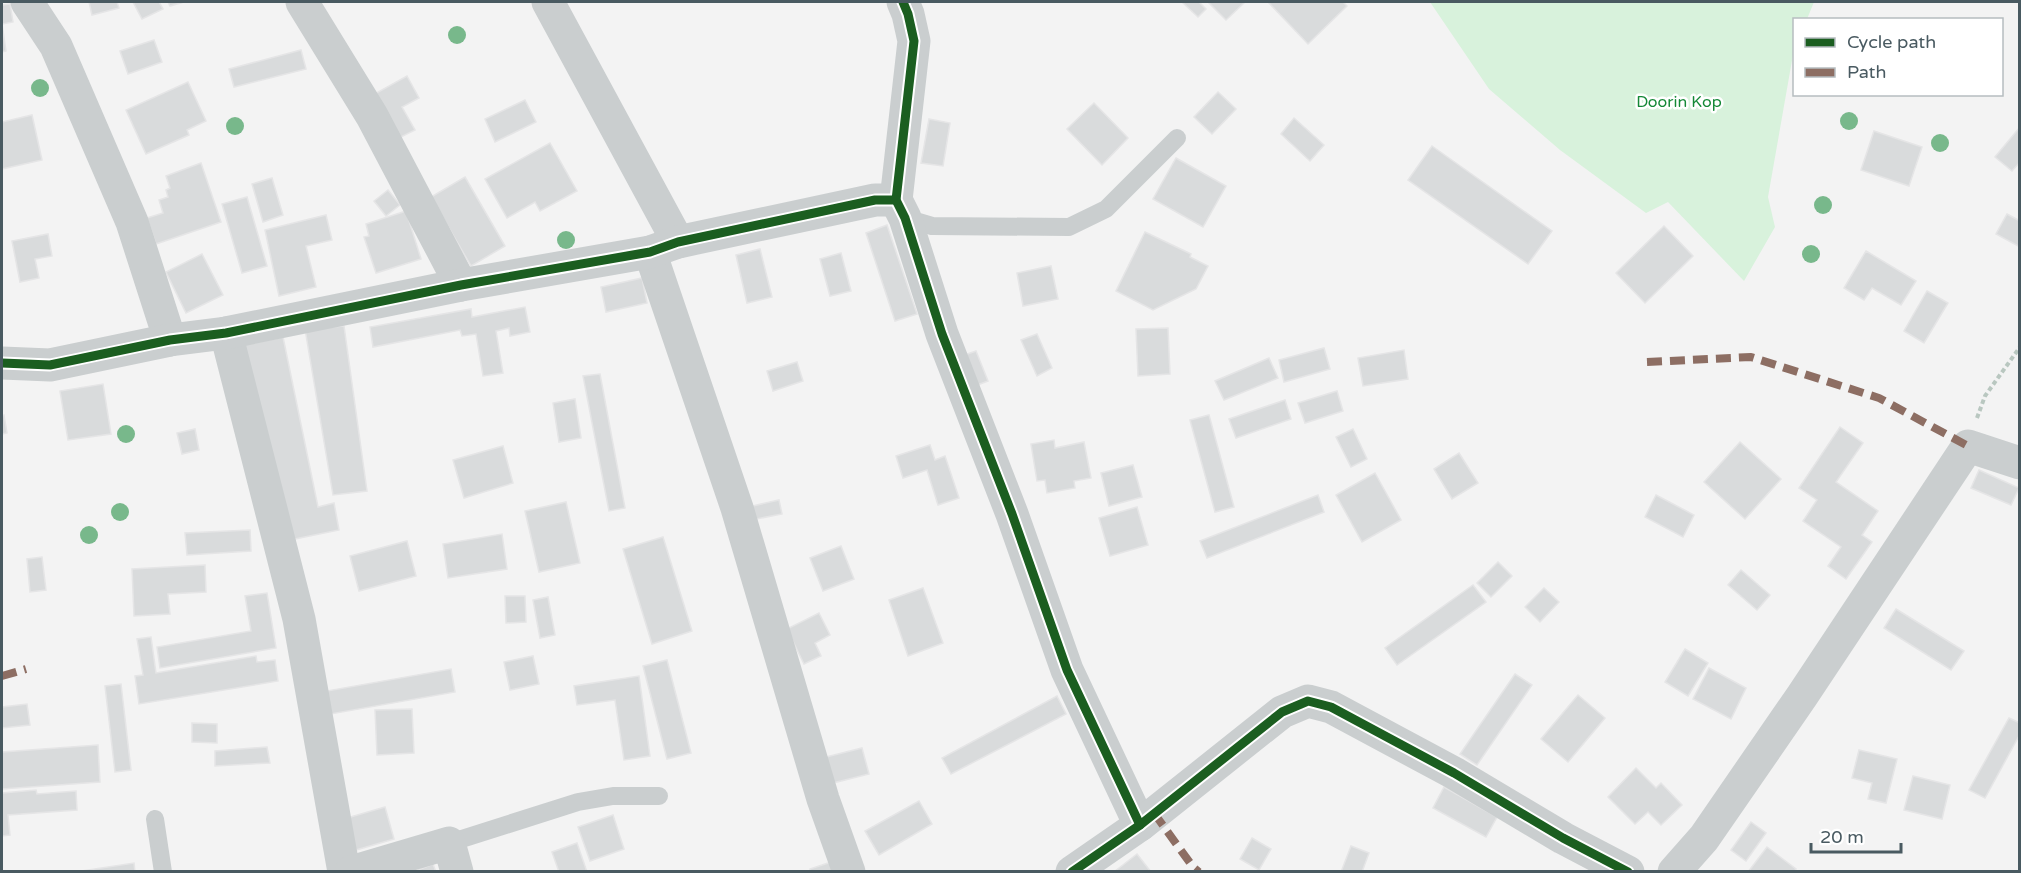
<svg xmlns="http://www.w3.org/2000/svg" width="2021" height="873" font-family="'Varela Round',sans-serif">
  <rect width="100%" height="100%" fill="#f3f3f3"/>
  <polygon fill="#d8f2dc" points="1430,2 1814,2 1807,19 1794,20 1794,49 1768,197 1775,227 1744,281 1668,202 1646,213 1560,150 1489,89"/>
  <g fill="#d9dbdc" stroke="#e5e5e6" stroke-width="1.5">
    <polygon points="89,2 117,2 119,8 92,15"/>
    <polygon points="133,2 159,2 163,9 142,19"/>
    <polygon points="168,2 184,2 170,6"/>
    <polygon points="1182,2 1199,2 1206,9 1198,17"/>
    <polygon points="1208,2 1245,2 1226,20"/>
    <polygon points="1268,2 1343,2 1347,6 1308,44"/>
    <polygon points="10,4 13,22 2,24 6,51 2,52 2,5"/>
    <polygon points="154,40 162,62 128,74 120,51"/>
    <polygon points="301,50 306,69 234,87 229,69"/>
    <polygon points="407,76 419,98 402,107 415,130 395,140 371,96"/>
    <polygon points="188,82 206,121 187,130 189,135 146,154 126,110"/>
    <polygon points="1218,92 1236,109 1212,134 1194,117"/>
    <polygon points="525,100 536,122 495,142 485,119"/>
    <polygon points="1094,103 1128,138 1102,165 1067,129"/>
    <polygon points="32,115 42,160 2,169 2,122"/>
    <polygon points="1294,118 1324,145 1310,161 1281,134"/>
    <polygon points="929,119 950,123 943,166 921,163"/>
    <polygon points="2020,127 2020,162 2012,171 1995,157"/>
    <polygon points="1874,131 1922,147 1909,186 1861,170"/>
    <polygon points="550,143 577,191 540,211 535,202 507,218 485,179"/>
    <polygon points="1432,146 1552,231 1528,264 1408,180"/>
    <polygon points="1176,158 1226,186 1203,227 1153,199"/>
    <polygon points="201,163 221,222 156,244 147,218 163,213 159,200 168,197 166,190 170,188 166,176"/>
    <polygon points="465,177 505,246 471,266 431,197"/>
    <polygon points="272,178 283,215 263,222 252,184"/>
    <polygon points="388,190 400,205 386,216 374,201"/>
    <polygon points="247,197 267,266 242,273 222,204"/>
    <polygon points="406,211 421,259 376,273 364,237 369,236 366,224"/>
    <polygon points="2007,214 2020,221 2020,247 1996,234"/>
    <polygon points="326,215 332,240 306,246 316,287 279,296 265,230"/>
    <polygon points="887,225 917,314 895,321 866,233"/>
    <polygon points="1664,226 1693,256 1645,303 1616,273"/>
    <polygon points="1145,232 1191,254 1190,257 1208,266 1196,289 1153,310 1116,291"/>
    <polygon points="48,234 52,256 35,259 39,278 20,282 12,241"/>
    <polygon points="760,249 772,297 747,303 736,255"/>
    <polygon points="1866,251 1916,281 1901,305 1872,288 1864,300 1844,288"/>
    <polygon points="841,253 851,291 830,296 820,259"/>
    <polygon points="202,254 223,295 186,313 166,272"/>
    <polygon points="1051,266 1058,299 1023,306 1017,273"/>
    <polygon points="642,278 647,303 606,312 601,287"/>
    <polygon points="1927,291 1948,303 1924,343 1904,331"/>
    <polygon points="525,307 530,332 510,336 509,328 496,331 503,373 483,376 476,334 462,336 460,330 373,347 370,327 471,309 472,317"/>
    <polygon points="344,326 367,491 333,495 305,329"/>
    <polygon points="1168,328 1170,374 1138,376 1136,329"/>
    <polygon points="1037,334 1052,368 1037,376 1021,340"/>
    <polygon points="283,337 318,507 334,503 339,530 285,541 242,345"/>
    <polygon points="1324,348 1330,369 1284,382 1279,360"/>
    <polygon points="1404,350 1408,379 1363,386 1358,358"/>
    <polygon points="976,351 988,381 972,387 959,357"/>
    <polygon points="1269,358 1278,378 1224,400 1215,381"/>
    <polygon points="797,362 803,381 773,391 767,371"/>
    <polygon points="600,374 625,508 609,511 583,376"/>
    <polygon points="103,384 111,434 68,440 60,391"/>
    <polygon points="1337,391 1343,411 1305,423 1298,403"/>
    <polygon points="575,399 581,438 559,442 553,403"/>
    <polygon points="1285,400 1291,419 1236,438 1229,419"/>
    <polygon points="4,415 7,433 2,434 2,416"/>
    <polygon points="1209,415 1234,507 1215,512 1190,420"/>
    <polygon points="1840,427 1863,443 1836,482 1878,511 1862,535 1872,542 1846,579 1828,566 1841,547 1803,521 1817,500 1799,488"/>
    <polygon points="195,429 199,450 182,454 177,433"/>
    <polygon points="1353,429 1367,459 1351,467 1336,437"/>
    <polygon points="1054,440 1055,448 1084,442 1091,478 1074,481 1075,488 1047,493 1045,480 1037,481 1031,444"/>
    <polygon points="1740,442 1781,479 1745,519 1704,482"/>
    <polygon points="930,445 935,460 945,456 959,498 938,505 927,470 903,478 896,456"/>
    <polygon points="503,446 513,483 464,498 453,460"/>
    <polygon points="1459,453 1478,483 1452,499 1434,469"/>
    <polygon points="1133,465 1142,497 1109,506 1101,473"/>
    <polygon points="1979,470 2019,488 2011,505 1971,488"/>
    <polygon points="1375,473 1401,520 1362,542 1336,495"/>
    <polygon points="1318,495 1324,512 1207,558 1200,541"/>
    <polygon points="1656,495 1694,515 1683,537 1645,517"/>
    <polygon points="779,500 782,514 751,520 748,507"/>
    <polygon points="566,502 580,563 539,572 525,511"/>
    <polygon points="1137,507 1148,545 1110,556 1099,518"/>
    <polygon points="250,530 251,551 187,555 185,533"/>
    <polygon points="502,534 507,569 448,578 443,544"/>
    <polygon points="663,537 692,631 652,644 623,549"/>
    <polygon points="407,541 416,576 359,591 350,556"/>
    <polygon points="841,546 854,579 823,591 810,558"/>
    <polygon points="42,557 46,590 30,592 27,559"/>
    <polygon points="1498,562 1512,576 1491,597 1477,583"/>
    <polygon points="205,565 206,592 168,594 170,614 134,616 132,569"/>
    <polygon points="1741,570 1770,595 1757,610 1728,585"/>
    <polygon points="1473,585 1486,602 1397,665 1385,648"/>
    <polygon points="923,588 943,643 908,656 889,600"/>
    <polygon points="1544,588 1559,602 1540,622 1525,607"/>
    <polygon points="267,593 276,648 160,668 157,647 251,631 245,596"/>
    <polygon points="505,596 525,596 526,622 506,623"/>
    <polygon points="548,597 555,635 540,638 533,600"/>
    <polygon points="1896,609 1964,651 1951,670 1884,628"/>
    <polygon points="819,613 830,635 815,643 821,656 804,664 787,629"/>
    <polygon points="151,637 156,673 256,656 257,662 275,660 278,681 139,704 135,676 143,675 137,639"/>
    <polygon points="1685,649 1708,663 1688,696 1665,682"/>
    <polygon points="533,656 539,684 510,690 504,662"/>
    <polygon points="667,660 691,753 667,759 643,666"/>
    <polygon points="1709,668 1746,688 1731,719 1693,699"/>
    <polygon points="451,669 455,692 325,715 321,692"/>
    <polygon points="1515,674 1532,685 1477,765 1460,754"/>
    <polygon points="639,676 650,756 624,760 615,700 577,705 574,686"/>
    <polygon points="121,684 131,770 115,772 105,686"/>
    <polygon points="1578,695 1605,718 1568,762 1541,739"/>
    <polygon points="1057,696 1066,714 951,774 942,758"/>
    <polygon points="27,704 30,725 2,728 2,707"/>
    <polygon points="412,709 414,753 377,755 375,710"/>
    <polygon points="2009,718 2020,723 2020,734 1985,798 1969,790"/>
    <polygon points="192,723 217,724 217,743 192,742"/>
    <polygon points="98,745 100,782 2,789 2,752"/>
    <polygon points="267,747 270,763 215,766 215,751"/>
    <polygon points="862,748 869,774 829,784 822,758"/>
    <polygon points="1859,750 1897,759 1886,803 1868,799 1872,783 1852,778"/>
    <polygon points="1636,768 1656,788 1661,783 1682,805 1661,825 1648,812 1635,824 1608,797"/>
    <polygon points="1913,776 1950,785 1942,819 1904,810"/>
    <polygon points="1444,787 1497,817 1486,837 1433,808"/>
    <polygon points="36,790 37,794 76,791 77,810 8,815 10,835 2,836 2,793"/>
    <polygon points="919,801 932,824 879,855 865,831"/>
    <polygon points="385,807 394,839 356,850 347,818"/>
    <polygon points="613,815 624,849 590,861 578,827"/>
    <polygon points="1751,822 1766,833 1746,861 1731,850"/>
    <polygon points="1252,838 1271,849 1259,870 1240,859"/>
    <polygon points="577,843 587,872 559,872 552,852"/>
    <polygon points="1351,846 1369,853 1362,872 1341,872"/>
    <polygon points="1767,847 1796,869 1794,872 1748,872"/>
    <polygon points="1137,854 1151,872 1114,872"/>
    <polygon points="837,860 841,872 810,872 810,869"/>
    <polygon points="134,863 135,872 75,872"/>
    <polygon points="433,864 436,872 413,872"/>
  </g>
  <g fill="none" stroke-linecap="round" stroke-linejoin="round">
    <polyline stroke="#b9c7c0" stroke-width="4" stroke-dasharray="4.5 3" stroke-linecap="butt" points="1977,418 1985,396 2020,347"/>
    <g stroke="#cacecf" stroke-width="18">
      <polyline points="905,218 932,226 1069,227 1106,209 1177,138"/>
      <polyline points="155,819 163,872"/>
      <polyline points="449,843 578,802 613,796 659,796"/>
    </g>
    <g stroke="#cacecf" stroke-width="33">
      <polyline points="27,2 56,46 132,222 170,340"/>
      <polyline points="302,2 372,116 461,285"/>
      <polyline points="548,2 678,242"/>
      <polyline points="903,2 908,14 914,41 896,200 905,218 942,334 1012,514 1067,670 1140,825"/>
      <polyline points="650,252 737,508 823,799 849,872"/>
      <polyline points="226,333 299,619 344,872"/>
      <polyline points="2,363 50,365 170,340 226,333 461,285 650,252 678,242 875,200 896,200"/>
      <polyline points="351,872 449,843 457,872"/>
      <polyline points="1072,872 1140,825 1282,712 1308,701 1331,707 1454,773 1563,838 1628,872"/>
      <polyline points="1674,872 1704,838 1802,696 1968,446 2020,463"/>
    </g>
    <g stroke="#8d6e63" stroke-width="8" stroke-dasharray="15 8" stroke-linecap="butt">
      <polyline points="1647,362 1751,357 1879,398 1968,446"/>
      <polyline points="2,676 26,669"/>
      <polyline points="1154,813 1193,867 1199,872"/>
    </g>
    <defs>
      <g id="cycleway">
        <polyline points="903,2 908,14 914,41 896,200 905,218 942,334 1012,514 1067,670 1140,825"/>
        <polyline points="2,363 50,365 170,340 226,333 461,285 650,252 678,242 875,200 896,200"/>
        <polyline points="1072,872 1140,825 1282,712 1308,701 1331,707 1454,773 1563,838 1628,872"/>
      </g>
    </defs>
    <use href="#cycleway" stroke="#fff" stroke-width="13"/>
    <use href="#cycleway" stroke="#1b5e20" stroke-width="9"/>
  </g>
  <g fill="#78b88b">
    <circle cx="457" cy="35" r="9"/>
    <circle cx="40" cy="88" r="9"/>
    <circle cx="1849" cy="121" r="9"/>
    <circle cx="235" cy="126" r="9"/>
    <circle cx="1940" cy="143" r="9"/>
    <circle cx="1823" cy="205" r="9"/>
    <circle cx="566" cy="240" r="9"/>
    <circle cx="1811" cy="254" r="9"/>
    <circle cx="126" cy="434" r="9"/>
    <circle cx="120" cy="512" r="9"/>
    <circle cx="89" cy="535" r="9"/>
  </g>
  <g text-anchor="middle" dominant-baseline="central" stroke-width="5" stroke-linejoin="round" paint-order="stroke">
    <g font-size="16" fill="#148836" stroke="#fff">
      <text x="1679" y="102">Doorin Kop</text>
    </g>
  </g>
  <rect width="2021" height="873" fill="none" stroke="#495a61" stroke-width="6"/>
  <rect x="1793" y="18" width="210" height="78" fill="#ffffff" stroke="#b6bdc0" stroke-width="1.5"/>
  <rect x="1805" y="38" width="30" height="9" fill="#1b5e20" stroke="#b6bdc0" stroke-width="1.5"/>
  <text x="1847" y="48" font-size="18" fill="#495a61">Cycle path</text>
  <rect x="1805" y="68" width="30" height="9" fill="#8d6e63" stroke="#b6bdc0" stroke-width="1.5"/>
  <text x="1847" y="78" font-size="18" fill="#495a61">Path</text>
  <path d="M1811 843v9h90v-9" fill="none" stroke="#495a61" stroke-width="3"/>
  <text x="1820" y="843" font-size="18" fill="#495a61" stroke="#ffffff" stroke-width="4.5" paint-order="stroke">20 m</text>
</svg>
